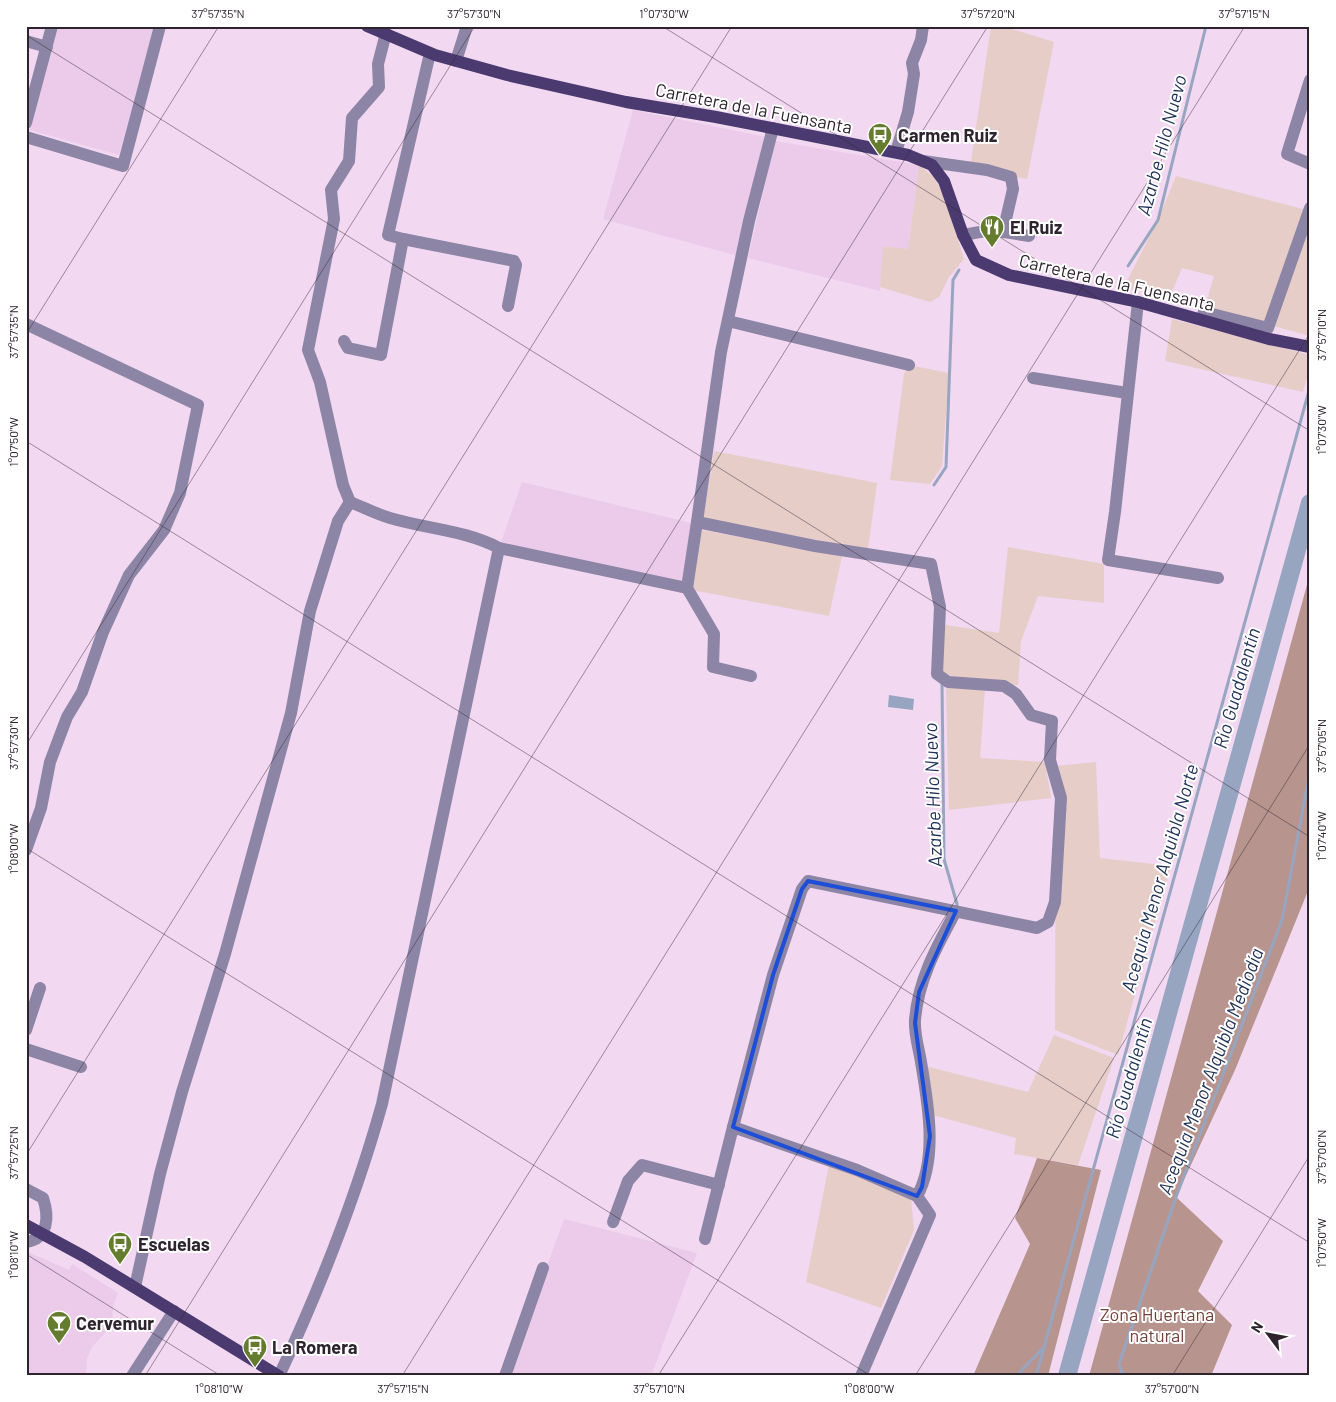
<svg xmlns="http://www.w3.org/2000/svg" width="1336" height="1402" font-family="Barlow,sans-serif">
  <rect width="100%" height="100%" fill="#f2d8f1"/>
  <g fill="#ebcbe9">
    <polygon points="58,26 154,26 119,155 30,130"/>
    <polygon points="633,110 766,137 738,256 603,219"/>
    <polygon points="775,141 919,165 908,249 883,246 880,291 748,258"/>
    <polygon points="522,482 691,523 687,588 499,548"/>
    <polygon points="564,1219 697,1253 651,1376 507,1376"/>
    <polygon points="26,1251 69,1270 72,1264 118,1293 113,1306 112,1325 92,1347 87,1359 86,1376 26,1376"/>
  </g>
  <g fill="#e6cdc8">
    <polygon points="991,26 1002,26 1054,42 1027,179 970,168"/>
    <polygon points="919,165 935,178 945,198 964,259 949,277 939,297 930,302 880,287 883,246 908,249"/>
    <polygon points="1176,176 1310,211 1310,336 1205,307 1214,276 1182,268 1169,299 1124,287 1158,220"/>
    <polygon points="1172,319 1310,355 1310,367 1303,392 1165,361"/>
    <polygon points="909,365 949,373 942,466 930,484 890,480 904,374"/>
    <polygon points="714,451 877,483 868,549 703,519"/>
    <polygon points="702,530 842,556 829,616 692,590"/>
    <polygon points="1008,547 1104,564 1104,603 1038,596 1021,641 1018,685 1004,686 937,674 939,624 999,633"/>
    <polygon points="946,688 985,689 980,758 1045,762 1051,798 949,810"/>
    <polygon points="1096,762 1100,858 1171,866 1118,1055 1055,1030 1056,766"/>
    <polygon points="1054,1035 1114,1058 1078,1165 1014,1154 1016,1138 933,1115 925,1066 1028,1092"/>
    <polygon points="829,1165 911,1198 914,1230 881,1308 806,1282"/>
  </g>
  <g fill="#b8948e">
    <polygon points="1310,574 1310,886 1235,1070 1176,1197 1223,1241 1198,1291 1232,1325 1211,1376 1089,1376"/>
    <polygon points="1037,1158 1101,1170 1048,1376 973,1376 1030,1244 1015,1218"/>
  </g>
  <polygon fill="#97a5c1" points="889,695 914,699 913,710 888,707"/>
  <g fill="none" stroke-linecap="round" stroke-linejoin="round">
    <g stroke="#97a5c1" stroke-width="3">
      <polyline points="1128,266 1158,220 1206,26"/>
      <polyline points="934,485 946,467 953,280 959,270"/>
      <polyline points="942,683 944,859 957,904"/>
      <polyline points="1016,1376 1042,1349"/>
      <polyline points="1036,1376 1310,387"/>
      <polyline points="1123,1376 1119,1364 1176,1197 1282,920 1310,771"/>
    </g>
    <polyline stroke="#97a5c1" stroke-width="18" points="1067,1376 1310,503"/>
    <g stroke="#8d85a5" stroke-width="12">
      <path d="M386,33L378,64L379,87L352,118L349,161L331,190L334,219L308,350L320,382L343,485L350,502C363,507 376,514 390,518C427,529 465,530 499,548"/>
      <polyline points="26,41 47,47"/>
      <polyline points="456,61 467,26"/>
      <polyline points="1310,80 1287,154 1310,164"/>
      <polyline points="26,123 52,26"/>
      <polyline points="26,137 123,166 160,26"/>
      <polyline points="896,152 908,112 914,74 912,63 921,40 923,26"/>
      <polyline points="923,161 987,170 1011,177 1013,189 1003,232"/>
      <polyline points="963,235 991,230 1029,236"/>
      <polyline points="403,239 514,261 516,265 508,306"/>
      <polyline points="1138,302 1115,512 1108,560 1218,578"/>
      <polyline points="1201,319 1204,312 1268,328 1310,208"/>
      <polyline points="728,321 909,365"/>
      <polyline points="26,324 198,405 180,493 164,530 129,575 103,632 82,692 67,717 50,762 41,808 26,850"/>
      <polyline points="344,341 348,348 381,355 403,239 388,235 430,53"/>
      <polyline points="1033,378 1127,393"/>
      <polyline points="697,522 721,352 749,221 773,128"/>
      <polyline points="687,588 714,634 713,667 751,676"/>
      <polyline points="26,1030 40,988"/>
      <polyline points="26,1049 81,1067"/>
      <path d="M26,1189L43,1198C49,1216 49,1239 26,1242"/>
      <path d="M917,1196C938,1159 928,1103 921,1062C919,1049 914,1034 915,1020C918,980 937,946 956,911"/>
      <polyline points="613,1222 628,1181 642,1165 719,1185"/>
      <polyline points="705,1239 733,1127 857,1170 917,1196 930,1215 861,1376"/>
      <polyline points="135,1287 160,1174 182,1092 225,954 291,713 310,611 338,521 350,502"/>
      <polyline points="132,1376 174,1311"/>
      <path d="M279,1376C320,1288 356,1197 382,1104L499,548L687,588L697,522L815,546L931,564L940,607L937,674L948,682L1004,686L1016,694L1031,715L1052,721L1050,760L1061,798L1055,902L1048,922L1037,928L808,881L802,889L773,975L733,1127"/>
      <polyline points="505,1376 543,1268"/>
    </g>
    <g stroke="#4a3a6f" stroke-width="12">
      <polyline points="367,26 435,55 507,75 626,102 716,117 908,155 932,165 944,181 963,235 976,260 1009,275 1138,302 1269,339 1310,347"/>
      <polyline points="26,1225 85,1257 279,1376"/>
    </g>
  </g>
  <path fill="none" stroke="#1d4ed8" stroke-width="4" stroke-linejoin="round" d="M808,881L956,911L919,992L915,1023L930,1136L922,1187L917,1196L733,1127L773,975L802,889Z"/>
  <path fill="none" stroke="#2e242e" stroke-width="1" stroke-opacity="0.45" d="M662,26L1310,431M26,35L1310,837M26,334L219,26M26,441L1310,1243M26,745L475,26M26,848L871,1376M26,1155L732,26M26,1254L221,1376M145,1376L988,26M402,1376L1245,26M658,1376L1310,333M915,1376L1310,744M1172,1376L1310,1155"/>
  <defs>
    <symbol id="bus-pin" viewBox="-11 -11 22 30"><path d="M0 17L-7.5 6A9.5 9.5 0 1 1 7.5 6Z" fill="#657c2e" stroke="#fff"/><path d="M-5-6H5V4H4V6H2V4H-2V6H-4V4H-5ZM-3.5-4V0h7V-4ZM-3.5 1.2v1.5H-2V1.2ZM2 1.2v1.5H3.5V1.2Z" fill="#fff"/></symbol>
    <symbol id="restaurant-pin" viewBox="-11 -11 22 30"><path d="M0 17L-7.5 6A9.5 9.5 0 1 1 7.5 6Z" fill="#657c2e" stroke="#fff"/><path d="M-5-6h1v4h1v-4h1v4h1v-4h1v5L-1.5 .5V6h-2V.5L-5-1ZM5-6V6H3V1.5H1.5Q1.5-4 5-6Z" fill="#fff"/></symbol>
    <symbol id="bar-pin" viewBox="-11 -11 22 30"><path d="M0 17L-7.5 6A9.5 9.5 0 1 1 7.5 6Z" fill="#657c2e" stroke="#fff"/><path d="M-6-5H6L.8 .8V4.5H3.5V6h-7V4.5H-.8V.8Z" fill="#fff"/></symbol>
  </defs>
  <g fill-rule="evenodd">
    <use href="#bus-pin" x="866" y="121" width="28" height="38"/>
    <use href="#restaurant-pin" x="978" y="213" width="28" height="38"/>
    <use href="#bus-pin" x="106" y="1230" width="28" height="38"/>
    <use href="#bar-pin" x="45" y="1309" width="28" height="38"/>
    <use href="#bus-pin" x="241" y="1333" width="28" height="38"/>
  </g>
  <g text-anchor="middle" dominant-baseline="central" stroke-width="4" stroke-linejoin="round" paint-order="stroke">
    <g font-size="18" fill="#2e242e" stroke="#fff">
      <text transform="translate(754 108) rotate(11)">Carretera de la Fuensanta</text>
      <text transform="translate(1117 282) rotate(13)">Carretera de la Fuensanta</text>
    </g>
    <g font-size="18" font-weight="bold" fill="#2e242e" stroke="#fff" text-anchor="start">
      <text x="898" y="135">Carmen Ruiz</text>
      <text x="1010" y="227">El Ruiz</text>
      <text x="138" y="1244">Escuelas</text>
      <text x="76" y="1323">Cervemur</text>
      <text x="272" y="1347">La Romera</text>
    </g>
    <g font-size="18" fill="#764139" stroke="#fff">
      <text x="1157" y="1314">Zona Huertana<tspan x="1157" dy="21">natural</tspan></text>
    </g>
    <g font-size="19" font-style="italic" fill="#1f3057" stroke="#fff">
      <text transform="translate(1161 145) rotate(-75)">Azarbe Hilo Nuevo</text>
      <text transform="translate(1236 688) rotate(-74)">Río Guadalentín</text>
      <text transform="translate(932 795) rotate(-92)">Azarbe Hilo Nuevo</text>
      <text transform="translate(1159 878) rotate(-74)">Acequia Menor Alquibla Norte</text>
      <text transform="translate(1210 1071) rotate(-69)">Acequia Menor Alquibla Mediodía</text>
      <text transform="translate(1128 1078) rotate(-74)">Río Guadalentín</text>
    </g>
  </g>
  <rect width="1336" height="1402" fill="none" stroke="#ffffff" stroke-width="55"/>
  <g transform="translate(1268 1334) rotate(302)" stroke="#ffffff" stroke-width="4" paint-order="stroke">
  <path d="M0-4L9 19L0 12L-9 19Z" fill="#2e242e"/>
  <text y="-8" font-size="14" font-weight="bold" text-anchor="middle" fill="#2e242e">N</text>
  </g>
  <rect x="28" y="28" width="1280" height="1346" fill="none" stroke="#2e242e" stroke-width="2"/>
  <g font-size="12" text-anchor="middle" fill="#2e242e">
    <text x="218" y="18">37°57'35"N</text>
    <text x="474" y="18">37°57'30"N</text>
    <text x="664" y="18">1°07'30"W</text>
    <text x="988" y="18">37°57'20"N</text>
    <text x="1244" y="18">37°57'15"N</text>
    <text transform="translate(14 332) rotate(-90)" y="4">37°57'35"N</text>
    <text transform="translate(1322 335) rotate(-90)" y="4">37°57'10"N</text>
    <text transform="translate(1322 430) rotate(-90)" y="4">1°07'30"W</text>
    <text transform="translate(14 442) rotate(-90)" y="4">1°07'50"W</text>
    <text transform="translate(14 743) rotate(-90)" y="4">37°57'30"N</text>
    <text transform="translate(1322 746) rotate(-90)" y="4">37°57'05"N</text>
    <text transform="translate(1322 836) rotate(-90)" y="4">1°07'40"W</text>
    <text transform="translate(14 849) rotate(-90)" y="4">1°08'00"W</text>
    <text transform="translate(14 1153) rotate(-90)" y="4">37°57'25"N</text>
    <text transform="translate(1322 1157) rotate(-90)" y="4">37°57'00"N</text>
    <text transform="translate(1322 1243) rotate(-90)" y="4">1°07'50"W</text>
    <text transform="translate(14 1255) rotate(-90)" y="4">1°08'10"W</text>
    <text x="219" y="1393">1°08'10"W</text>
    <text x="403" y="1393">37°57'15"N</text>
    <text x="659" y="1393">37°57'10"N</text>
    <text x="869" y="1393">1°08'00"W</text>
    <text x="1172" y="1393">37°57'00"N</text>
  </g>
</svg>
